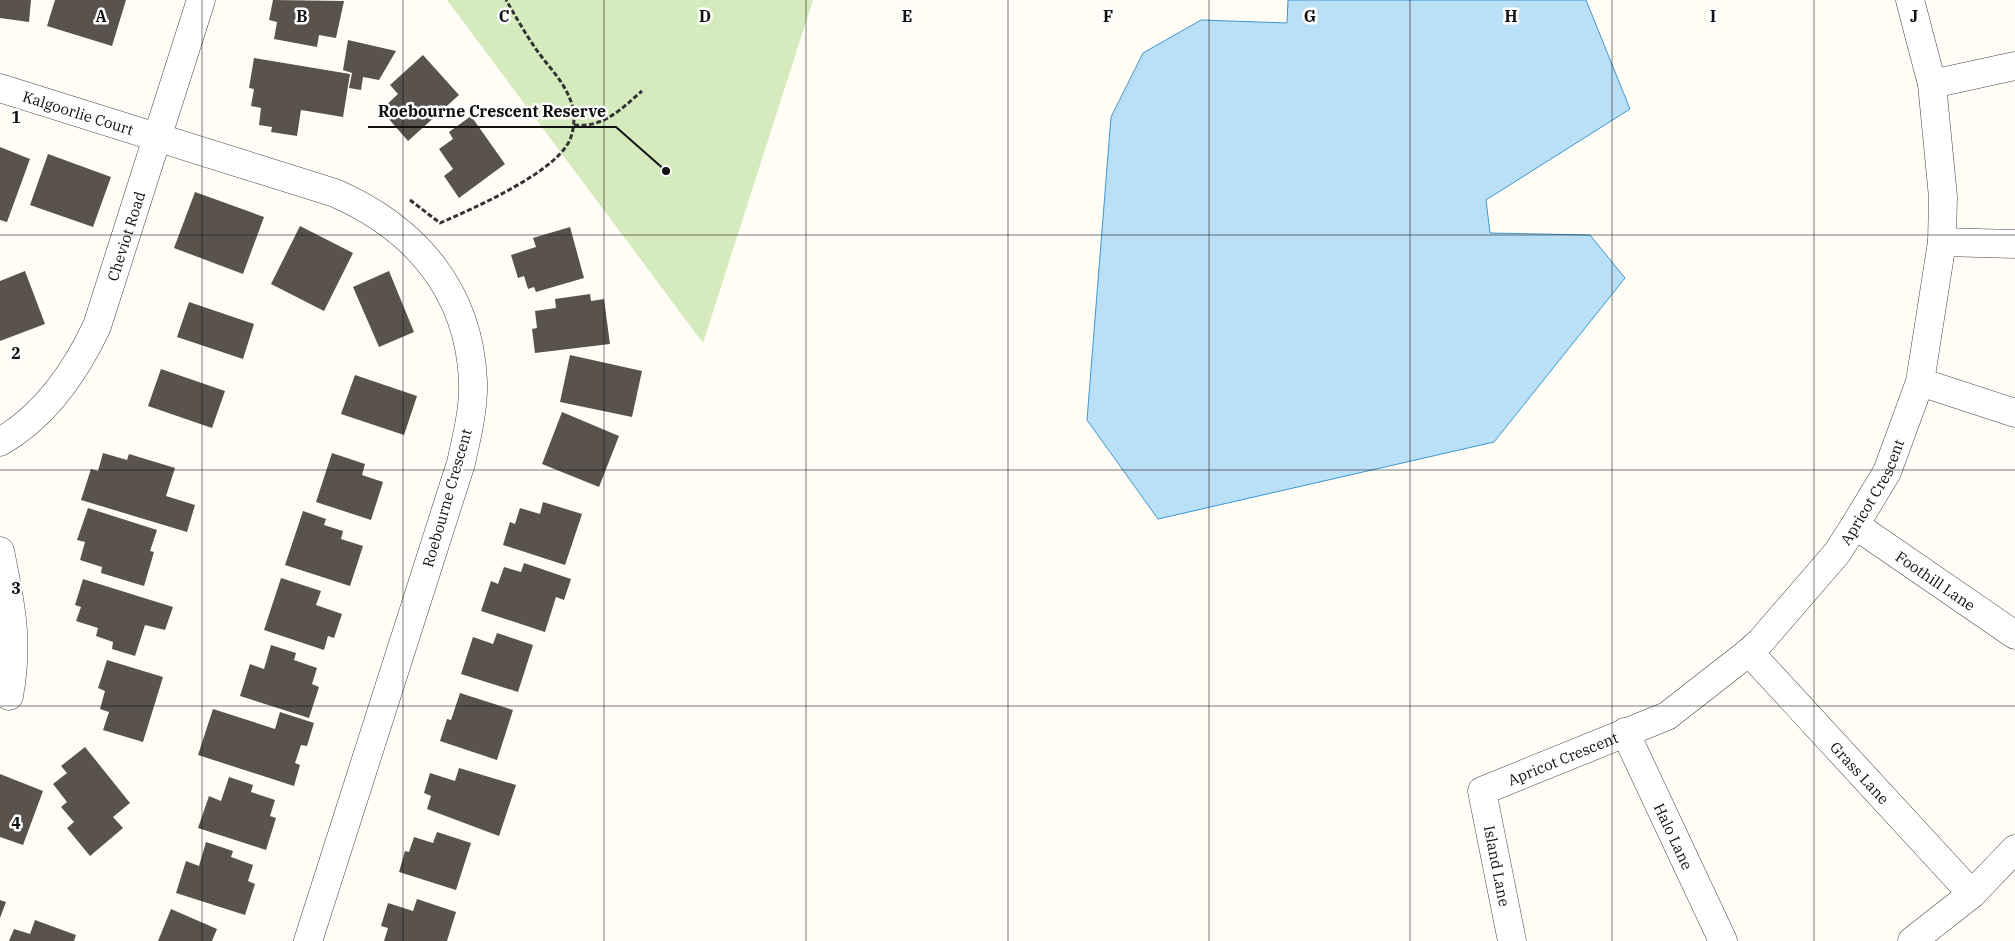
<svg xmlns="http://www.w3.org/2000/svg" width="2015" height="941" font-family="'IBM Plex Serif',serif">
  <rect width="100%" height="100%" fill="#fffdf5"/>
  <polygon fill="#d5ebbd" points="447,0 813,0 703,343"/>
  <polygon fill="#b9e0f7" stroke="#3f96cf" points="1288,0 1586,0 1630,109 1486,200 1490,233 1590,235 1625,278 1494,442 1158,519 1087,420 1111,117 1143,53 1201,20 1287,23"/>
  <g fill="#5a524d">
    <polygon points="0,0 31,0 29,22 0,18"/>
    <polygon points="55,0 126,0 112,46 47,26"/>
    <polygon points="273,0 344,1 336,38 319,35 317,47 274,39 277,22 269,20"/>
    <polygon points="348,40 396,51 379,80 363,77 361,90 349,88 352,73 343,70"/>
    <polygon points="423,55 459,95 408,141 381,110 398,94 390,85"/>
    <polygon points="254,58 350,74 343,117 301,110 297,136 271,132 272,127 259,125 261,108 251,106 254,89 249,88"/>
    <polygon points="471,116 505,164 459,198 444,176 453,169 439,149 453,139 449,132"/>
    <polygon points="0,147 30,159 7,222 0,220"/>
    <polygon points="48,154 111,177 93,227 30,205"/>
    <polygon points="195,192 264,217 243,274 174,248"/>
    <polygon points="300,226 353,253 324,311 271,284"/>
    <polygon points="570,227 584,278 536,292 534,287 528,289 524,276 518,278 511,255 536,247 533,238"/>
    <polygon points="25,271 45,324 0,341 0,281"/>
    <polygon points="389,271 414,332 379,347 353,287"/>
    <polygon points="590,294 591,301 604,299 610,344 535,353 532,329 537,328 535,311 556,308 555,299"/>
    <polygon points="189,302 254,324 243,359 177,337"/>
    <polygon points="570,355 642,371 632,417 560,402"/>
    <polygon points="161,369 225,391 212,428 148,406"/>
    <polygon points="355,375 417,396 404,435 341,414"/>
    <polygon points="562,412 619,436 599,487 542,464"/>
    <polygon points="103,453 127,460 129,454 175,468 166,496 195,505 187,532 81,500 91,469 98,471"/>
    <polygon points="332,453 365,464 362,475 383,482 371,520 316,502"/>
    <polygon points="543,502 582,514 565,565 503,545 510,522 515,524 520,508 540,514"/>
    <polygon points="88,508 157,530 150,551 154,552 144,586 101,573 102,567 80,560 85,542 77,540"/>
    <polygon points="303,511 326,519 324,525 343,531 341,539 363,546 350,586 285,565"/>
    <polygon points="524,563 571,579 564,600 556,597 545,632 481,611 491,581 498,584 504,567 521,572"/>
    <polygon points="281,578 321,591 316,605 342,614 334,638 328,636 324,650 264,630"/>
    <polygon points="83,579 173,607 165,630 145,625 135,656 112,649 113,642 96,636 98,628 76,621 81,607 75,605"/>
    <polygon points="497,633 533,645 518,692 461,674 473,637 493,644"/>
    <polygon points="271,645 296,653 294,660 317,668 312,684 319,687 309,718 240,696 250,664 264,669"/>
    <polygon points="107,660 163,677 143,742 103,730 109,712 100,709 105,691 98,688"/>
    <polygon points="460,693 513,710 497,760 440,741 447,719 451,720"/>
    <polygon points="213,709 275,729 280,712 314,723 307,746 301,745 295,763 300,765 294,786 198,755"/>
    <polygon points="85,747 130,803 113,817 123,828 90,856 67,828 74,822 61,807 67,802 53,784 67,773 61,766"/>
    <polygon points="459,768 516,785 499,836 427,809 431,796 424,793 430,773 455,781"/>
    <polygon points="0,774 43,791 23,845 0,837"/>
    <polygon points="229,777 253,785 251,792 275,800 270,816 276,818 266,850 198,828 209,796 221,801"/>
    <polygon points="437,832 471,843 456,890 399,872 405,851 409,852 414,837 433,843"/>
    <polygon points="206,842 233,851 231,857 253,865 248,881 255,884 245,915 176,893 186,861 199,866"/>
    <polygon points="417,899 456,912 447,941 384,941 388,928 381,926 388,903 413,911"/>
    <polygon points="0,900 6,902 0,918"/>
    <polygon points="171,909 217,929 212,941 158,941"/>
    <polygon points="35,920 76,935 74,941 9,941 14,929 30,934"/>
  </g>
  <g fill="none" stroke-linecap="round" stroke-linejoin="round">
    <defs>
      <g id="minor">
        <polyline points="1932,84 2015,66"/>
        <path id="s1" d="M0,88L335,193C415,228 469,290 473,381C474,408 467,436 461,463L308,941"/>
        <polyline points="1942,242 2015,244"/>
        <polyline points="1920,382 2015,413"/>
        <path id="s2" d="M0,442C45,416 75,373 97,326L201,0"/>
        <path id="s3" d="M1855,525L2015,635"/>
        <path d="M0,551C11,605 19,641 9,696"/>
        <path id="s4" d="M1749,652L1972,894"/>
        <path id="s5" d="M1625,732L1723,941"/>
        <path id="s6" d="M1512,941L1482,791L1667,716L1749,652L1761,641L1837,553L1855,525L1887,472L1920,382L1942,242L1943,197L1932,84L1910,0"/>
        <polyline points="1912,941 1972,894 2015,849"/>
      </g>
    </defs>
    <use href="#minor" stroke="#444" stroke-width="29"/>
    <g stroke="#333" stroke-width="3" stroke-dasharray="5 2.5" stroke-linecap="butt">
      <path d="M574,125C604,128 621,109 642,91"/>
      <path d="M410,200L440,223C472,209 560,171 571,137C575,125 575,111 570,99C563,81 549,67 538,52C526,35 516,17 506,0"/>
    </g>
    <use href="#minor" stroke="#fff" stroke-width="28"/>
  </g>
  <path fill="none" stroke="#111" stroke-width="1" stroke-opacity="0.55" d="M202,0V941M403,0V941M604,0V941M806,0V941M1008,0V941M1209,0V941M1410,0V941M1612,0V941M1814,0V941M0,235H2015M0,470H2015M0,706H2015"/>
  <g text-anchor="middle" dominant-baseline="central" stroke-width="5" stroke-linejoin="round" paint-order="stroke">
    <g font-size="15" fill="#111" stroke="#fff">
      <text stroke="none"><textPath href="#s1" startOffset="82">Kalgoorlie Court</textPath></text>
      <text stroke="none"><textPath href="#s2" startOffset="248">Cheviot Road</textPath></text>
      <text stroke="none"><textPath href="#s6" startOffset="660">Apricot Crescent</textPath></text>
      <text transform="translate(447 498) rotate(-74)">Roebourne Crescent</text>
      <text stroke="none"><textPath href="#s3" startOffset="98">Foothill Lane</textPath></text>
      <text stroke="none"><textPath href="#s6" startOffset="240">Apricot Crescent</textPath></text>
      <text stroke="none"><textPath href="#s4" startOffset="164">Grass Lane</textPath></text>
      <text stroke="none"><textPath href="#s5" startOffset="115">Halo Lane</textPath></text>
      <text transform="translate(1497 866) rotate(79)">Island Lane</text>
    </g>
  </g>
  <g font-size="16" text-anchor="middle" font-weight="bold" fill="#111" stroke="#fff" stroke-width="5" stroke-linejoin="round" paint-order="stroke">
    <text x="101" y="22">A</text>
    <text x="302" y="22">B</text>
    <text x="504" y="22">C</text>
    <text x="705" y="22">D</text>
    <text x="907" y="22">E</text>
    <text x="1108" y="22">F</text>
    <text x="1310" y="22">G</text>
    <text x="1511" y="22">H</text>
    <text x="1713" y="22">I</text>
    <text x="1914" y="22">J</text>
    <text x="16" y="123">1</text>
    <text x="16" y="359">2</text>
    <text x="16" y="594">3</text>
    <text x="16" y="829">4</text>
  </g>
  <path fill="none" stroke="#111" stroke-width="2" d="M666 171L616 127H368"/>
  <circle fill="#111" stroke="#fff" stroke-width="2" cx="666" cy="171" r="5"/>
  <g font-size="16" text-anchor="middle" font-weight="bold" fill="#111" stroke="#fff" stroke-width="5" stroke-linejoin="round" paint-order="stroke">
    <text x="492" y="117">Roebourne Crescent Reserve</text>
  </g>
</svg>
